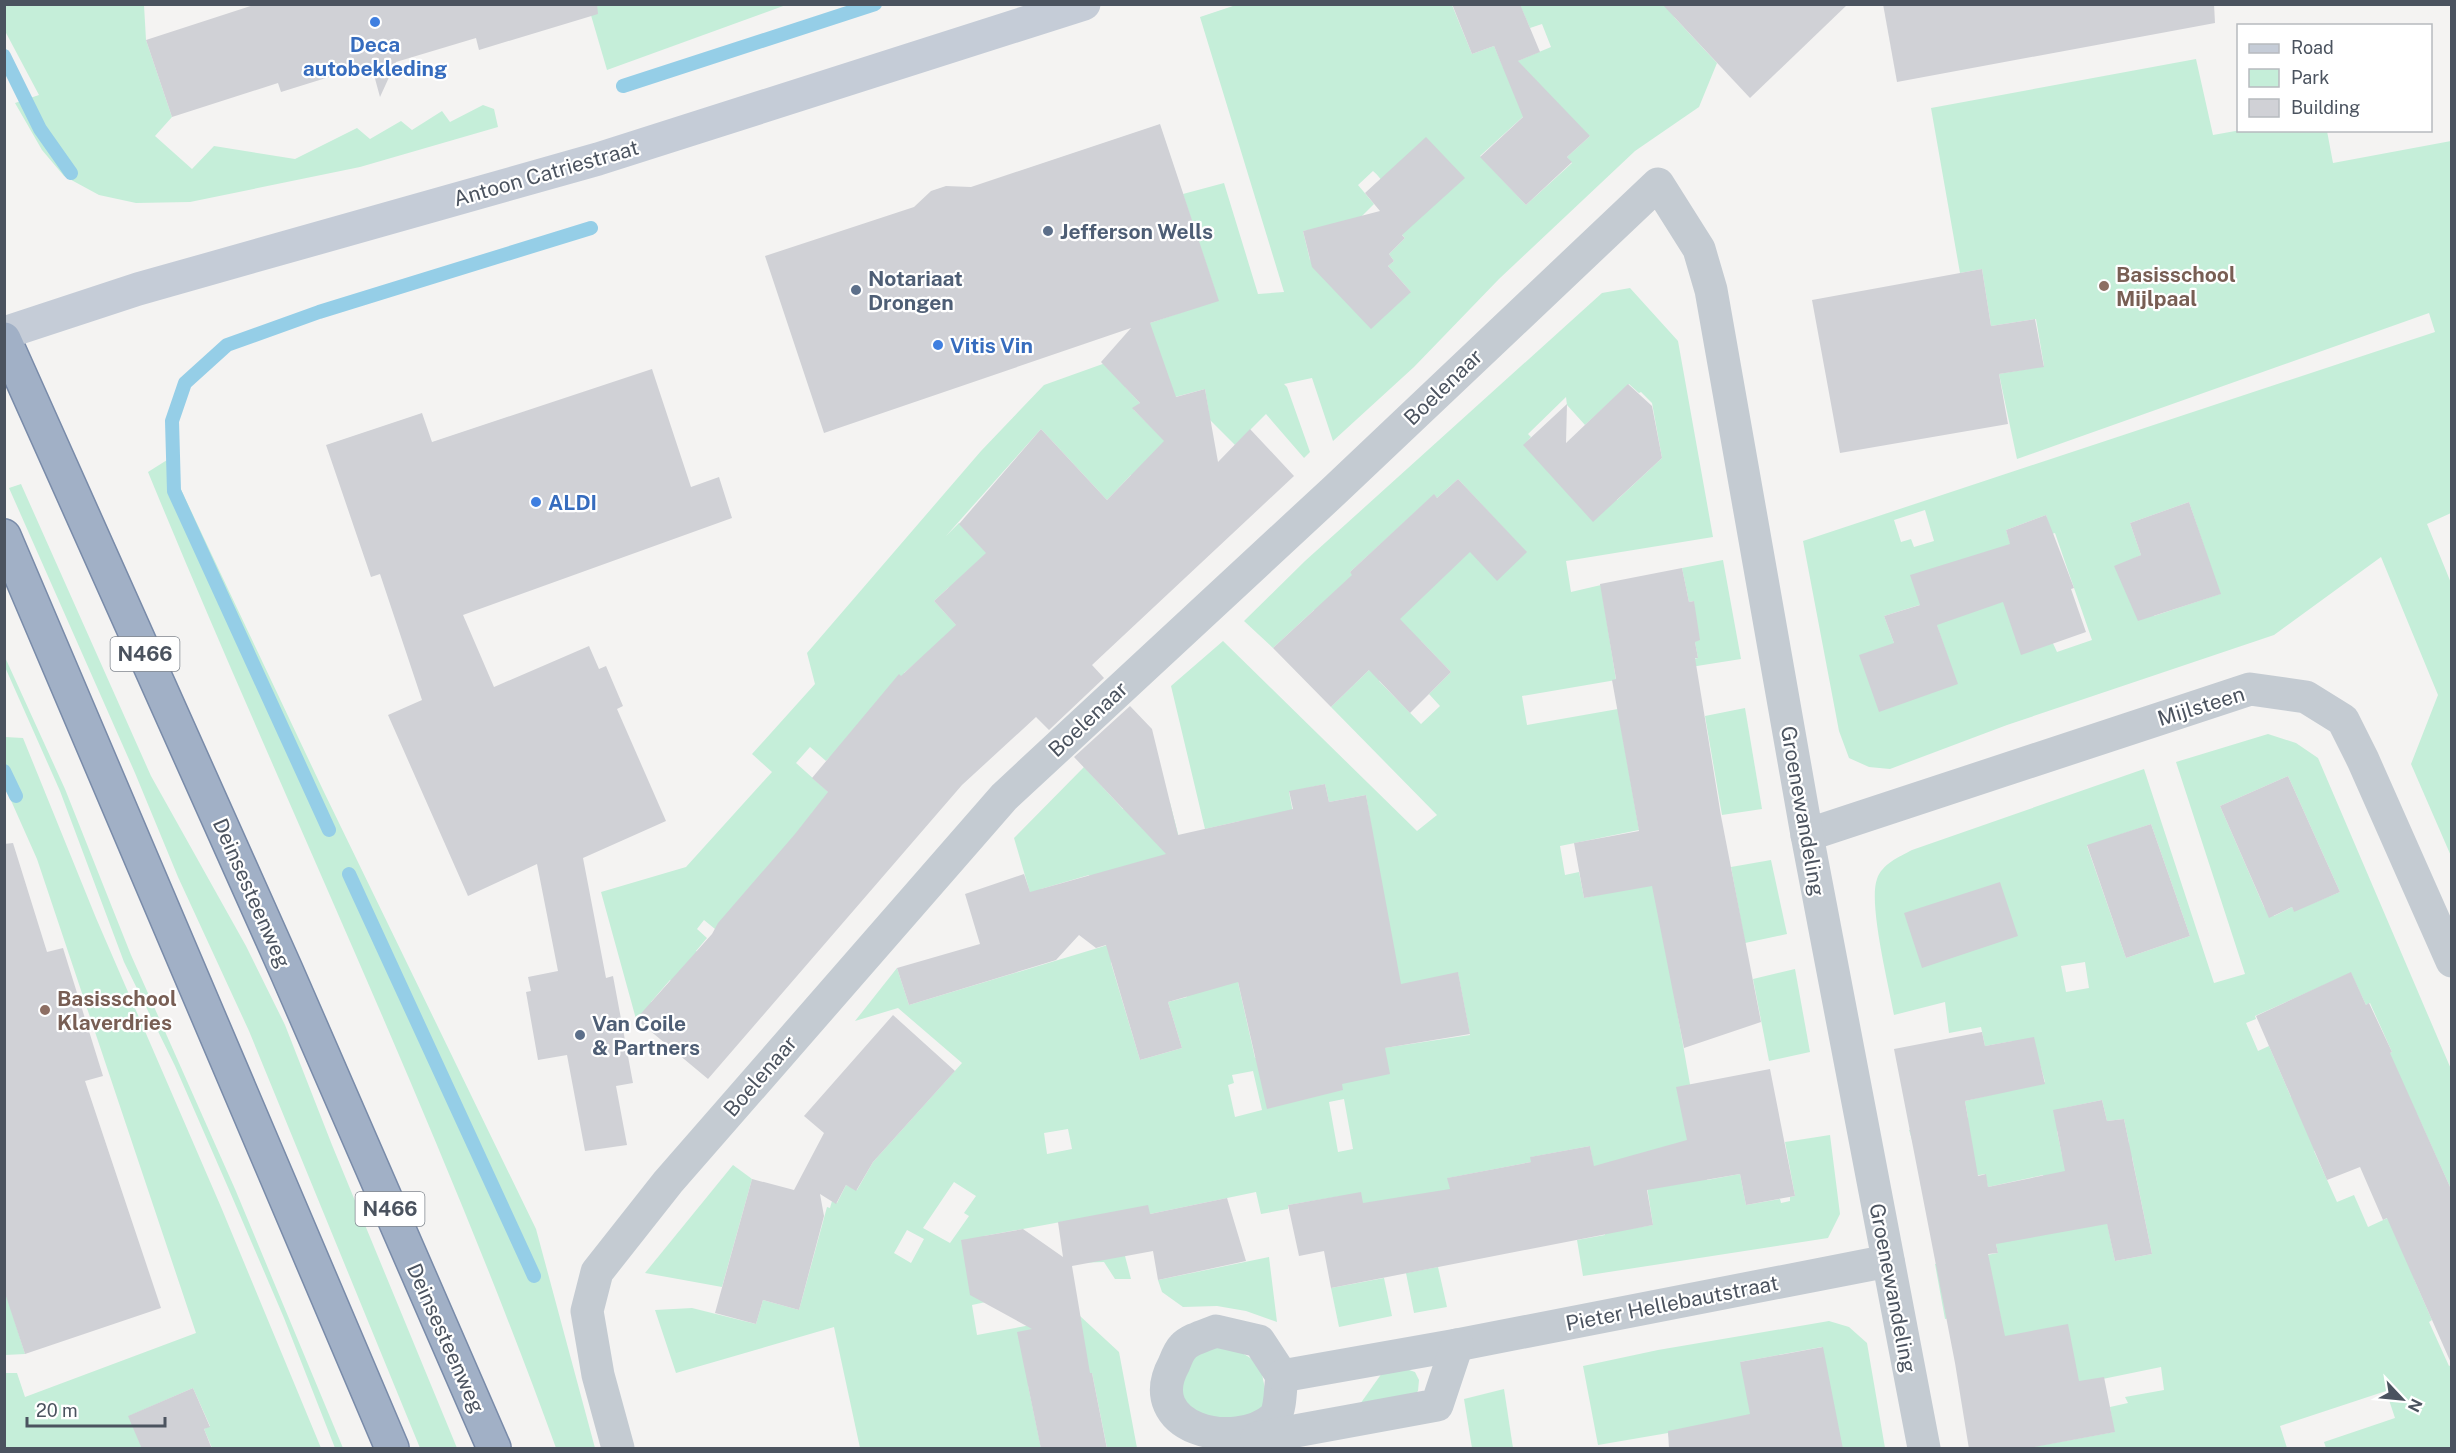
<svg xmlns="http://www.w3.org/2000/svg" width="2456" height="1453" font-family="'Public Sans',sans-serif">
  <rect width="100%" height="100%" fill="#f4f3f2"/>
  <g fill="#c5eed9" fill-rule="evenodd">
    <polygon points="4,5 144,5 146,40 172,117 155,136 192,169 214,146 295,159 357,128 370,139 401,121 412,130 442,111 450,122 483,105 494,109 498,127 360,167 190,202 136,203 99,195 64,176 42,150 15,103 39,95 5,31"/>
    <polygon points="588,5 786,5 607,70"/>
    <path d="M1236,5H1452L1472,54L1494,46L1503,67L1551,47L1542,24L1530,28L1520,5H1666L1675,18L1717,63L1699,107L1635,151L1499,279L1414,367L1333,441L1312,378L1284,384L1287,387L1310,452L1304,458L1266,414L1235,445L1206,416L1209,413L1205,389L1175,397L1125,387L1140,403L1134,410L1168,444L1146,491L1131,475L1107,500L1041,429L946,536L959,523L998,565L948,588L934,601L983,654L918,661L904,673L909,679L826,761L810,747L796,763L855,816L715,929L704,920L697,929L707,938L696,951L727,976L701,1006L670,980L651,1002L648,1029L636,1019L601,892L686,867L772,772L752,754L815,684L807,653L981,451L1044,385L1125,356L1150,323L1218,300L1183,194L1224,183L1258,294L1284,292L1200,17ZM1526,114L1590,136L1567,157L1572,163L1526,205L1480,156ZM1373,171C1395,189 1387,218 1405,238L1389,254L1394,261L1388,266L1411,292L1310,260L1303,231L1357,221L1374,204L1358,185Z"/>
    <path d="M2196,59L2213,135L2241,130L2327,131L2333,163L2451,141V513L2427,524L2451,583V856L2411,764L2438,695L2381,557L2274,635L2007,725L1890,769L1869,767L1849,758L1839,731L1803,541L2435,332L2429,313L2017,459L1999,374L2044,366L2036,319L1991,326L1982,269L1960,273L1931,108ZM2189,502L2220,594L2154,616L2135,558L2141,555L2130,523ZM1925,510L1934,541L1914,547L1911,539L1901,542L1894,520ZM2046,515L2052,534L2055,533L2092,640L2057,652L2018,568L2006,530ZM1929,602L1957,684L1894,643L1884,616Z"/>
    <path d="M1630,288L1678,341L1713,537L1566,561L1571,592L1601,585L1616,680L1522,696L1527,725L1618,709L1639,830L1560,846L1565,875L1579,872L1584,898L1672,879L1674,994L1707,1180L1740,1174L1746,1205L1780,1199L1781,1203L1790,1201V1197L1795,1196L1785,1142L1830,1135L1840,1214L1828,1238L1583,1276L1577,1240L1605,1235L1590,1146L1531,1157V1162L1448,1178L1454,1204L1373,1219L1341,1196L1288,1205V1209L1261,1214L1256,1192L1150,1214L1125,1256L1131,1279H1115L1104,1262L1074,1263L1066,1221L984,1236L995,1300L972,1305L977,1335L1080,1316L1119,1352L1137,1448H1107L1092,1373L1028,1385L1041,1448H860L834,1327L676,1373L655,1310L692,1308L756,1324L763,1300L799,1310L827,1207L830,1208L832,1201L837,1203L846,1185L857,1190L873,1162L962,1063L898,1008L855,1021L897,968L909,1005L1111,944V963L1140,1060L1182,1048L1168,1002L1187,997L1183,983L1235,969L1255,1058L1291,1050L1240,821L1205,829L1171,686L1223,641L1417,831L1437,815L1331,707L1369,670L1314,610L1273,648L1244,621L1305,561L1602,293ZM1629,384L1639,393L1641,392L1652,403L1662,458L1617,500L1524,445L1531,437L1528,434L1566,397L1567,405L1585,425ZM1458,479L1526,552L1470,551L1396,621L1350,572L1434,495L1437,498ZM1421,641L1451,672L1429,694L1440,706L1421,724L1379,681ZM1325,784L1329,802L1366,795L1401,1008L1458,973L1470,1035L1384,1048L1297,834L1289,792ZM1253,1071L1262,1110L1235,1117L1228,1085L1234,1083L1232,1075ZM1344,1099L1353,1149L1338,1152L1329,1102ZM1068,1129L1072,1149L1047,1154L1044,1133ZM1644,1168L1653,1225L1629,1229ZM954,1182L976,1196L964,1213L969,1216L950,1243L923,1228ZM907,1230L924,1239L911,1263L894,1253Z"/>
    <path d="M167,460L323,790L536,1229L595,1448H556C436,1117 282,798 148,472Z"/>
    <polygon points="21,484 151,776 246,946 285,1025 332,1145 457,1448 420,1448 249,1031 178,877 135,773 9,488"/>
    <polygon points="1723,560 1741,659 1678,669 1678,662 1698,658 1695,642 1694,601 1689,602 1682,568"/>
    <polygon points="4,655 65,789 131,955 235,1189 343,1448 335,1448 284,1318 230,1192 175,1066 124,962 60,791 5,667"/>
    <polygon points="1745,708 1762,809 1722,815 1705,716"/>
    <path d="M2268,734L2296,743L2318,758L2451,1069V1262L2414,1279L2432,1320L2429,1322L2449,1366L2451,1365V1448H2326L2324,1442L2395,1418L2386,1391L2280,1426L2287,1448H2032V1447L2114,1432L2110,1407L2128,1403L2125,1397L2164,1390L2161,1367L2015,1397L1999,1309L1945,1319L1935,1264L1998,1253L1996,1244L2051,1203L2043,1175L1988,1187L1985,1174L1921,1186L1917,1156L1909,1130L1968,1118L1965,1101L2045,1082L2040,1064L2018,1068L2013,1041L1985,1046L1981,1027L1949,1033L1945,1002L1894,1015C1889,986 1868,903 1877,879C1882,864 1899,857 1912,850L2144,769L2214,983L2245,974L2176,762ZM2288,776L2340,892L2294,911L2292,907L2274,916L2264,907L2220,806ZM2151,824L2190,936L2126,958L2087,846ZM2085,962L2089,988L2066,992L2061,966ZM2351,973L2366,1005L2370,1003L2392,1052L2291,1097L2269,1046L2258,1051L2246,1023L2256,1019L2255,1016ZM2102,1100L2107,1121L2124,1119L2129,1143L2062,1155L2057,1131L2068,1129L2064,1108ZM2417,1114L2451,1189L2368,1227L2354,1195L2337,1202L2314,1151ZM2132,1157L2152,1254L2115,1261L2101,1194Z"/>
    <polygon points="5,737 23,738 96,918 221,1207 321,1448 212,1448 204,1429 210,1426 193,1388 129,1416 142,1448 5,1448 5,1373 17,1373 25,1397 196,1333 37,859 5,787"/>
    <polygon points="1084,767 1123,809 1144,789 1162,809 1170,803 1184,857 1093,883 1089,875 1041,889 1033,903 1014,838"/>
    <polygon points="1771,860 1787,934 1745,943 1731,867"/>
    <polygon points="1795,969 1810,1052 1769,1061 1753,979"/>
    <polygon points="733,1165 752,1179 722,1287 645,1273"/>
    <polygon points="1269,1257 1277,1322 1246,1311 1217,1306 1183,1307 1162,1292 1158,1280"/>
    <polygon points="1438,1267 1447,1307 1414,1313 1406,1273"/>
    <polygon points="1384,1278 1392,1316 1339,1327 1331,1288"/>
    <polygon points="5,1290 25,1354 5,1355"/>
    <polygon points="1829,1321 1849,1327 1867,1343 1885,1448 1842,1448 1822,1347 1740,1362 1772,1427 1671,1448 1668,1433 1598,1445 1583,1366 1658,1350"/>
    <polygon points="1231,1346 1260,1364 1267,1399 1249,1429 1183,1412 1179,1379 1198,1350"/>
    <polygon points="1406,1369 1415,1372 1419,1380 1418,1391 1410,1398 1358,1407 1382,1373"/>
    <polygon points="1504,1389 1513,1448 1472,1448 1464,1399"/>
  </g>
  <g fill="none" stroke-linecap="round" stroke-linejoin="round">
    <g stroke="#95cee7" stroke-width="14">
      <polyline points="4,56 40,129 71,173"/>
      <polyline points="623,86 875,4"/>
      <polyline points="4,771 16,796"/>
      <polyline points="329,830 174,491 172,421 185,383 227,345 319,312 591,228"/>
      <polyline points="349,874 534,1276"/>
    </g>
  </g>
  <g fill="#d0d1d6">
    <polygon points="257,4 597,4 598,14 479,50 476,38 396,62 380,97 371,64 281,92 278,83 172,117 146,40"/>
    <polygon points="1452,4 1520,4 1540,52 1518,61 1590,136 1567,157 1572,162 1526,205 1480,157 1523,117 1494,46 1472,54"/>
    <polygon points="1662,4 1848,4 1750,98"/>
    <polygon points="1883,4 2214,4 2215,23 1897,82"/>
    <polygon points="1160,124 1219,301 1150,323 1176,397 1205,389 1218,462 1250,429 1294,476 1092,665 1104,678 1049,730 1036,717 962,785 708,1079 636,1019 712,934 718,923 795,834 828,792 812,778 899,674 901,676 956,625 934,601 986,553 959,524 1041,429 1107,500 1164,441 1132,408 1140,403 1101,362 1131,328 824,433 765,256 914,207 931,191 946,186 971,187"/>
    <polygon points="1426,137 1465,178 1402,235 1405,238 1389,254 1394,261 1388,266 1411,292 1371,329 1312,267 1303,231 1380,211 1365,193"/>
    <polygon points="1982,269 1991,326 2035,319 2044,367 1999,374 2008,424 1840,453 1812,300"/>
    <polygon points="652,369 691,487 719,477 732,518 463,615 494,687 589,646 599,669 606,666 623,706 617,709 666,821 583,858 606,978 613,976 633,1083 616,1086 627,1145 585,1151 567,1055 538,1060 526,992 531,991 528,977 558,971 537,864 468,896 388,715 422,700 380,574 371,577 326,445 422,413 432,442"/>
    <polygon points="1628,384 1652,406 1662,458 1593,522 1523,445 1567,404 1566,443"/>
    <polygon points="1458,479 1527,552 1497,581 1470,552 1400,619 1451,672 1410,713 1369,670 1331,707 1273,648 1352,575 1350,572 1434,494 1437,498"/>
    <polygon points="2189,502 2221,594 2138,621 2114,566 2141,555 2130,523"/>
    <polygon points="2046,515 2074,588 2071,589 2086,632 2021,655 2003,602 1937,625 1958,684 1879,712 1859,655 1894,643 1884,616 1920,605 1910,575 2010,544 2006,530"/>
    <polygon points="1682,568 1689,602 1694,601 1700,640 1695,642 1698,658 1695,658 1721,816 1761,1022 1684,1048 1652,886 1584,898 1574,843 1639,831 1612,680 1616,679 1600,584"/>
    <polygon points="1130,706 1152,729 1178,835 1293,809 1289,791 1325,784 1329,802 1366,795 1401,984 1458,972 1470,1034 1385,1048 1390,1074 1342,1084 1343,1090 1267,1109 1238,982 1168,1002 1182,1048 1140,1060 1106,945 1096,948 1079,935 1056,960 909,1005 897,968 980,944 965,894 1024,874 1030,892 1166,854 1074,757"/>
    <polygon points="2288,776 2340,892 2294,912 2292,907 2269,918 2220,806"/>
    <polygon points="2151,824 2190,936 2126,958 2087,845"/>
    <polygon points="13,843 47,952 63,948 103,1076 85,1081 161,1308 25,1354 4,1290 4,844"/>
    <polygon points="2000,882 2018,936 1922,968 1904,913"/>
    <polygon points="2351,972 2366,1005 2369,1003 2392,1052 2390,1053 2451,1189 2451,1363 2387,1218 2383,1220 2360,1167 2327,1180 2256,1016"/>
    <polygon points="893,1015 955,1071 873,1162 856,1191 846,1185 836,1204 820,1194 824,1216 799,1310 763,1300 756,1324 715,1313 752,1179 794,1190 824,1133 804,1116"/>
    <polygon points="1982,1032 1985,1046 2034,1037 2045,1084 1965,1101 1978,1176 1986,1174 1988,1187 2065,1171 2053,1110 2102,1100 2107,1121 2124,1119 2152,1254 2115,1261 2107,1224 1996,1244 1998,1253 1988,1254 2005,1336 2068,1324 2079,1381 2104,1377 2115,1432 2024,1449 1969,1449 1955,1363 1894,1049"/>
    <polygon points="1770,1069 1795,1196 1746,1205 1740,1174 1647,1190 1653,1225 1331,1288 1324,1251 1299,1256 1288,1205 1361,1192 1363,1203 1450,1189 1447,1178 1531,1162 1530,1157 1590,1146 1594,1166 1687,1140 1676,1087"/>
    <polygon points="1227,1198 1246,1261 1158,1280 1153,1251 1072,1266 1090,1373 1092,1373 1107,1449 1041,1449 1017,1332 1032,1329 970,1295 961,1240 1023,1229 1063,1257 1058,1222 1148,1205 1150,1214"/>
    <polygon points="1823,1347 1843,1449 1669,1449 1668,1431 1750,1414 1740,1362"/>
    <polygon points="193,1388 210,1427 204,1429 212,1449 142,1449 128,1416"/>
  </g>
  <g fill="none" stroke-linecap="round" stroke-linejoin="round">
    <defs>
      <g id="trunk">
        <polyline points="4,339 286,970 494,1448"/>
        <polyline points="4,536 392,1448"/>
      </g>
    </defs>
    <use href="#trunk" stroke="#798ba9" stroke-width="36"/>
    <g stroke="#c4cbd2" stroke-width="33">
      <polyline points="1807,835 2250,689 2306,697 2343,720 2363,760 2452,961"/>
      <path d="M1216,1331L1259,1341L1282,1376C1280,1388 1281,1407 1275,1417C1235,1453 1139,1428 1174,1364C1176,1359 1179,1351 1183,1347C1189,1340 1206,1335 1216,1331Z"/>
      <polyline points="1282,1376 1457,1345 1888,1261"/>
      <polyline points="1257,1438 1437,1405 1457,1345"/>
      <polyline points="618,1448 598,1375 587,1311 597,1272 668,1182 1004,797 1336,489 1658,184 1699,249 1711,290 1807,835 1924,1448"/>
    </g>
    <polyline stroke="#c5ccd7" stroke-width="33" points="4,333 138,289 598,159 1084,4"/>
    <use href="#trunk" stroke="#a1b0c6" stroke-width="33"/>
  </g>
  <g fill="#3f7fe0" stroke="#fff" stroke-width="2">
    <circle cx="375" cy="22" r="6"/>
    <circle cx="938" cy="345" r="6"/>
    <circle cx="536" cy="502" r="6"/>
  </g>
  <g fill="#5c6f8a" stroke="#fff" stroke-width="2">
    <circle cx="1048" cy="231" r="6"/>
    <circle cx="856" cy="290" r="6"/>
    <circle cx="580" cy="1035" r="6"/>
  </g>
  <g fill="#8d6e63" stroke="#fff" stroke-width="2">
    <circle cx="2104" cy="286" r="6"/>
    <circle cx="45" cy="1010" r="6"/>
  </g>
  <g text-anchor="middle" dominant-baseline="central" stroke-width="4.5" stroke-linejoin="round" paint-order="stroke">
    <g fill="#fff" stroke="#81878f" stroke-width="1.5">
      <rect x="110.5" y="637" width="69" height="34" rx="4.5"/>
      <rect x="355.5" y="1192" width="69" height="34" rx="4.5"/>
    </g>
    <g font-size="20" font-weight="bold" fill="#4b535f">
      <text x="145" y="654">N466</text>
      <text x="390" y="1209">N466</text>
    </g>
    <g font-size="21" font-weight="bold" fill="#366cbe" stroke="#fff" text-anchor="start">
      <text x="375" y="44" text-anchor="middle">Deca<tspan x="375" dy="24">autobekleding</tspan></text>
      <text x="950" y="345">Vitis Vin</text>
      <text x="548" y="502">ALDI</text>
    </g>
    <g font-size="21" fill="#4b535f" stroke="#fff">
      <text transform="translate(546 173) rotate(-16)">Antoon Catriestraat</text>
      <text transform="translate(1443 387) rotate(-44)">Boelenaar</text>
      <text transform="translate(2201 706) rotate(-17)">Mijlsteen</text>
      <text transform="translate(1088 719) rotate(-43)">Boelenaar</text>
      <text transform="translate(1803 811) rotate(80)">Groenewandeling</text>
      <text transform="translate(252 893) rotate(66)">Deinsesteenweg</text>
      <text transform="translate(760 1076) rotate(-49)">Boelenaar</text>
      <text transform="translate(1893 1288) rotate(79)">Groenewandeling</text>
      <text transform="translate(1672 1303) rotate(-11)">Pieter Hellebautstraat</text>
      <text transform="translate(446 1338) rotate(66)">Deinsesteenweg</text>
    </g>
    <g font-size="21" font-weight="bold" fill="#4e5e75" stroke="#fff" text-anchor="start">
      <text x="1060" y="231">Jefferson Wells</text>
      <text x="868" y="278">Notariaat<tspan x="868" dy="24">Drongen</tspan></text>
      <text x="592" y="1023">Van Coile<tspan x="592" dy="24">&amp; Partners</tspan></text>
    </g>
    <g font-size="21" font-weight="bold" fill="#785e54" stroke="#fff" text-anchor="start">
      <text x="2116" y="274">Basisschool<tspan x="2116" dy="24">Mijlpaal</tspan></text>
      <text x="57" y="998">Basisschool<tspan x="57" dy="24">Klaverdries</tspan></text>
    </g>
  </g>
  <rect width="2456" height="1453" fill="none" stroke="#4b535f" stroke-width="12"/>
  <rect x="2237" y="24" width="195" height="108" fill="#ffffff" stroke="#b7babf" stroke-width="1.5"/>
  <rect x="2249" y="44" width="30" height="9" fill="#c5ccd7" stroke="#b7babf" stroke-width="1.5"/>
  <text x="2291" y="54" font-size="18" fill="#4b535f">Road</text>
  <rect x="2249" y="69" width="30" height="18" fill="#c5eed9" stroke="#b7babf" stroke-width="1.5"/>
  <text x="2291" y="84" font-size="18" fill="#4b535f">Park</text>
  <rect x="2249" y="99" width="30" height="18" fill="#d0d1d6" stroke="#b7babf" stroke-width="1.5"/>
  <text x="2291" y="114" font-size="18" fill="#4b535f">Building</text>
  <g transform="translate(2402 1399) rotate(116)" stroke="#ffffff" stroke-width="4.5" paint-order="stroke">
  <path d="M0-4.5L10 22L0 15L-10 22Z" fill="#4b535f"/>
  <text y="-9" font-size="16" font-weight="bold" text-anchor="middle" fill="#4b535f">N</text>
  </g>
  <path d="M27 1417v9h138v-9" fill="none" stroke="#4b535f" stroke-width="3"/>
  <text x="36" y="1417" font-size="18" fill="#4b535f" stroke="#ffffff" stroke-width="4.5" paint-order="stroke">20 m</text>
</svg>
